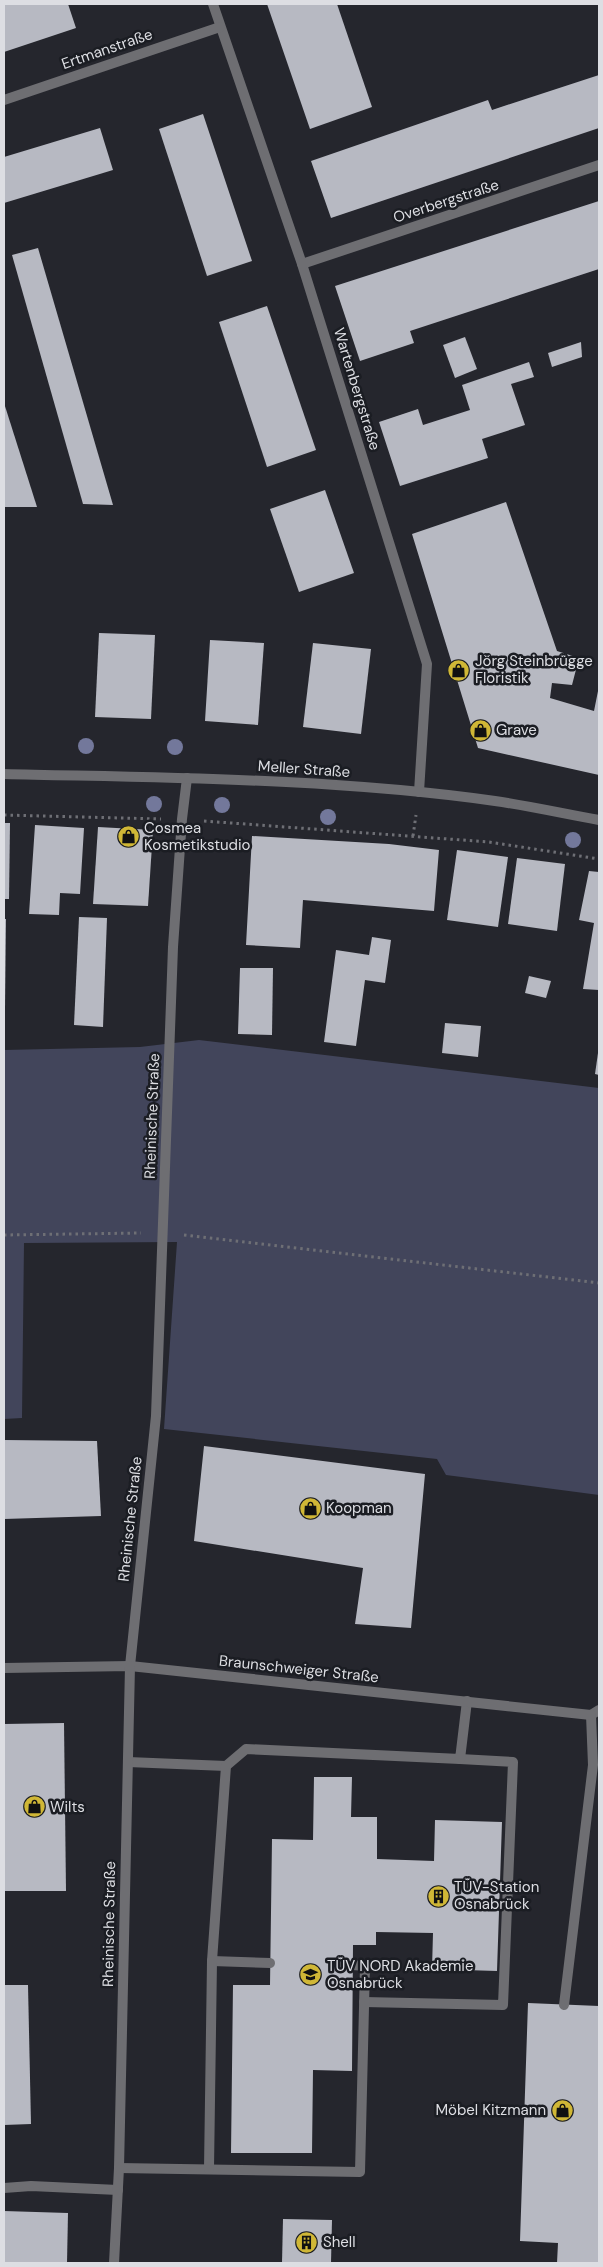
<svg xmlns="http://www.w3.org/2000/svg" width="603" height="2267" font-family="'DM Sans',sans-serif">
  <rect width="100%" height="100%" fill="#25262d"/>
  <polygon fill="#42455b" points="199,1040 599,1088 599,1495 446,1475 437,1459 164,1429 177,1242 24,1243 22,1418 4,1419 4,1050 140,1047"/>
  <g fill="#b7b9c2">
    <polygon points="4,4 68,4 76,28 4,52"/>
    <polygon points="267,4 337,4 372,107 310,129"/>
    <polygon points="599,75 599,128 331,218 311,161 488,100 492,110"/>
    <polygon points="203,114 252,261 207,276 159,129"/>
    <polygon points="100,128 113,170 4,203 4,157"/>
    <polygon points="599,201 599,269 410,331 414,343 360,361 335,286"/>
    <polygon points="38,248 113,505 83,504 12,255"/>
    <polygon points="267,306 316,450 267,467 219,322"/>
    <polygon points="465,337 477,369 455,378 443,345"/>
    <polygon points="581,342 582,357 552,367 548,353"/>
    <polygon points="529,362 534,377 511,384 525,425 482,439 488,458 400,486 379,422 418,409 423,425 470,410 462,385"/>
    <polygon points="4,403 37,507 5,507"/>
    <polygon points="325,490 354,573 299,592 270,509"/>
    <polygon points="506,502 557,651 579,658 572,685 552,683 550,698 594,711 599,686 599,775 478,748 412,534"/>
    <polygon points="99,633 155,635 151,719 95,717"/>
    <polygon points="210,640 264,643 258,725 205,721"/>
    <polygon points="313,643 371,649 361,734 303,727"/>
    <polygon points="4,823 10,823 9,899 4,899"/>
    <polygon points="35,825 84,828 80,894 60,893 59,915 29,914"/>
    <polygon points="98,827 153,830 148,906 93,904"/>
    <polygon points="252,836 389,844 439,850 434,911 303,900 300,948 246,945"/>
    <polygon points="457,850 508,857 498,927 447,920"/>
    <polygon points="517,858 565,864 557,931 508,924"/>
    <polygon points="589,871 599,872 599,990 583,989 594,923 579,920"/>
    <polygon points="79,917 107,918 103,1027 74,1025"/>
    <polygon points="4,919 6,919 5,1008 4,1008"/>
    <polygon points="372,937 391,940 385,983 365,980 356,1046 324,1042 336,950 369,955"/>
    <polygon points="240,968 273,968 272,1035 238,1034"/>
    <polygon points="529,976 551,981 546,998 525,993"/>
    <polygon points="445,1023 481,1026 478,1057 442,1053"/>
    <polygon points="598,1053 599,1053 599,1075 595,1074"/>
    <polygon points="4,1440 97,1441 101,1516 4,1519"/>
    <polygon points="204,1446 425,1474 411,1628 355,1624 363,1568 194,1541"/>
    <polygon points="64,1723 66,1891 4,1891 4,1724"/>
    <polygon points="314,1777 352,1777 351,1817 377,1817 377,1859 434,1861 435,1820 502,1822 497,1971 432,1969 433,1933 376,1932 376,1945 353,1945 352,2071 313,2070 312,2153 231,2153 233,1985 270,1985 272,1839 313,1840"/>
    <polygon points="4,1985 28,1985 31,2124 4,2125"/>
    <polygon points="528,2003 599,2006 599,2263 557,2263 558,2243 520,2241"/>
    <polygon points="4,2211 68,2213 67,2263 4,2263"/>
    <polygon points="283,2219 332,2220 331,2263 282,2263"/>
  </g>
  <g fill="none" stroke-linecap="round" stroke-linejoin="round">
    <g stroke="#6e6f75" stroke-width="3" stroke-dasharray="2.5 4" stroke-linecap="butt">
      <polyline points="4,815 161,819"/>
      <polyline points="204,821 489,842 599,859"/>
      <polyline points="413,836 416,815"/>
      <polyline points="4,1235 141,1233"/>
      <polyline points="184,1235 599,1283"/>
    </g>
    <g stroke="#6e6e72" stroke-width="10">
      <polyline points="130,1666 156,1416 173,947 182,819 187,778"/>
      <polyline points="128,1762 226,1766"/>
      <polyline points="212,1961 270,1963"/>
      <polyline points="364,2002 503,2005 513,1762 460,1759"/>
      <polyline points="564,2005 593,1765 591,1715 599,1710"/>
      <polyline points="119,2168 360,2172 365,1966 353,1965"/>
      <polyline points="209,2169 212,1961 226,1766 246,1749 460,1759 467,1701"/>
      <polyline points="4,2188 31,2186 118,2190"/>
    </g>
    <g stroke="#6e6e72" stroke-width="10">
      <polyline points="213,4 302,264 427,664 419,792"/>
      <polyline points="4,100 220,27"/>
      <polyline points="302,264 599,165"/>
      <path d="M4,774C167,778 332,778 495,801C530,806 565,814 599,820"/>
      <polyline points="4,1668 130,1666 591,1715"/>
      <polyline points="114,2263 119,2168 130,1666"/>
    </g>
  </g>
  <g fill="#73789b">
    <circle cx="86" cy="746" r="8"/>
    <circle cx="175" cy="747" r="8"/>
    <circle cx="154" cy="804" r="8"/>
    <circle cx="222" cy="805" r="8"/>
    <circle cx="328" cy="817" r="8"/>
    <circle cx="573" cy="840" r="8"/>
  </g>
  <defs>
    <symbol id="shop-disc" viewBox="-11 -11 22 22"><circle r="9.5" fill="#d0b736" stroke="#1b1d23"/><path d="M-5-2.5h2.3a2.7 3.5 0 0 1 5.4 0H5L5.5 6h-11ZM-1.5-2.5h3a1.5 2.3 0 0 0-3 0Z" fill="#111"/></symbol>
    <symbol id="building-disc" viewBox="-11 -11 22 22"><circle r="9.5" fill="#d0b736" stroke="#1b1d23"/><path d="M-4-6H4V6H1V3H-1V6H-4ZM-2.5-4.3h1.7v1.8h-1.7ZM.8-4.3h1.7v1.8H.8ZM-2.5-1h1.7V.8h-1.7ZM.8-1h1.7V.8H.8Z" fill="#111"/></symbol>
    <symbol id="school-disc" viewBox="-11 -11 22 22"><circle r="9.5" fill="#d0b736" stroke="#1b1d23"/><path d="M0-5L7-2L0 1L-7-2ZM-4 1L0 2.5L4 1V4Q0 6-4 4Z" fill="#111"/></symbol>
  </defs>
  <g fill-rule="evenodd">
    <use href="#shop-disc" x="446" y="658" width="25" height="25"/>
    <use href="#shop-disc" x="468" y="718" width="25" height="25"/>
    <use href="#shop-disc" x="116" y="824" width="25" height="25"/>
    <use href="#shop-disc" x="298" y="1496" width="25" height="25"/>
    <use href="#shop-disc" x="22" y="1794" width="25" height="25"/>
    <use href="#building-disc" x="426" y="1884" width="25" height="25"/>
    <use href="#school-disc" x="298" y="1962" width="25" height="25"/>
    <use href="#shop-disc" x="550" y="2098" width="25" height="25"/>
    <use href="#building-disc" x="294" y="2230" width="25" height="25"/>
  </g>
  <g text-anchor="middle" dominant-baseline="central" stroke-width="5" stroke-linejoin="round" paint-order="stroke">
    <g font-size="15" fill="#dddee3" stroke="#1b1d23">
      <text transform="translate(107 49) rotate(-19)">Ertmanstraße</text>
      <text transform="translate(446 201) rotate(-18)">Overbergstraße</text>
      <text transform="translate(357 389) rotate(73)">Wartenbergstraße</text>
      <text transform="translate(304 769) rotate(4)">Meller Straße</text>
      <text transform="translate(152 1116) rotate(-88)">Rheinische Straße</text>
      <text transform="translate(130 1519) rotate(-84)">Rheinische Straße</text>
      <text transform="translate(299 1669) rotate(6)">Braunschweiger Straße</text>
      <text transform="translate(109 1924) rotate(-89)">Rheinische Straße</text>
    </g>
    <g font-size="15" fill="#dddee3" stroke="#1b1d23" text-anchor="start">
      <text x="475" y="661">Jörg Steinbrügge<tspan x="475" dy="17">Floristik</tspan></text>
      <text x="496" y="730">Grave</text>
      <text x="144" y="828">Cosmea<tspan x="144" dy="17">Kosmetikstudio</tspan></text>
      <text x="326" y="1508">Koopman</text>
      <text x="50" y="1807">Wilts</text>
      <text x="454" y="1887">TÜV-Station<tspan x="454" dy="17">Osnabrück</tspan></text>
      <text x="327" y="1966">TÜV NORD Akademie<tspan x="327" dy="17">Osnabrück</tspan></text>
      <text x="546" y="2110" text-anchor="end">Möbel Kitzmann</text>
      <text x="323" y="2242">Shell</text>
    </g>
  </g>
  <rect width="603" height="2267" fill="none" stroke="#dddee3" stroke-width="10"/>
</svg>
